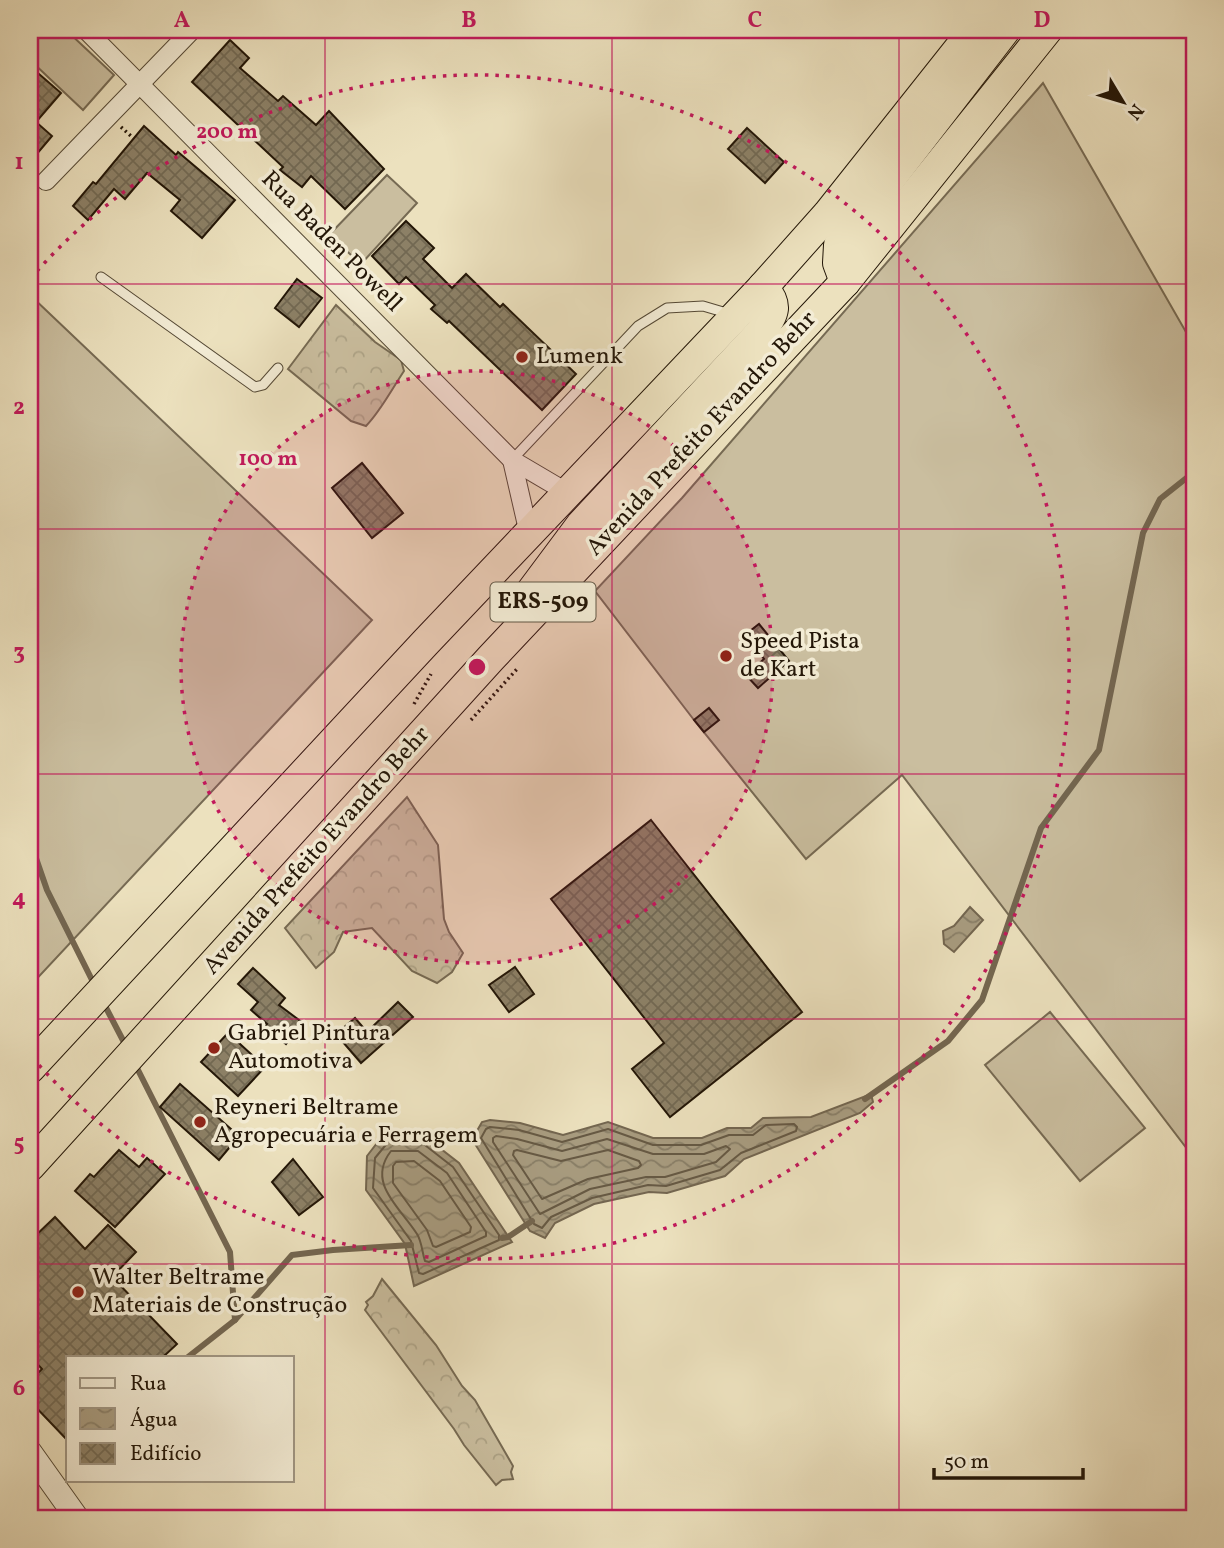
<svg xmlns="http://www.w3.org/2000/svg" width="1224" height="1548" font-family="Vollkorn,serif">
  <defs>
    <pattern id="forest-crowns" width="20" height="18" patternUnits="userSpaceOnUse" patternTransform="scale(1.75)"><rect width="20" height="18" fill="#cabe9f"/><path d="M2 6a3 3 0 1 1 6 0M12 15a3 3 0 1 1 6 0" fill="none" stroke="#ada387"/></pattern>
    <pattern id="water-waves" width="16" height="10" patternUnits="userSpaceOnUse" patternTransform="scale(1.75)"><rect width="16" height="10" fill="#a89c80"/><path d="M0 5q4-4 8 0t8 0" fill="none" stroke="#887e67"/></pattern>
    <pattern id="building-cross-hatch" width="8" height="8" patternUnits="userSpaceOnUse" patternTransform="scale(1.75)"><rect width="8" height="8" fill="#8c8066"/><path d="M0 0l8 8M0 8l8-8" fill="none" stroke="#726852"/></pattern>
  </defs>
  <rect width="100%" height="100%" fill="#ece1be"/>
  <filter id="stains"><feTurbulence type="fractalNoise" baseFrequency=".00286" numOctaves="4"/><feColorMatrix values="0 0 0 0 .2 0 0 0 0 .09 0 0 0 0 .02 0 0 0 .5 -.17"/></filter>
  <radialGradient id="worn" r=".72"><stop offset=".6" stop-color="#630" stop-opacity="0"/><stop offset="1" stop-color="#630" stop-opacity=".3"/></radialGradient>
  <g fill="#cabe9f" stroke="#766a53" stroke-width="2">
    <polygon points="40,30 66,30 114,75 83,110 30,60 30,40"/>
    <polygon points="1043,83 1194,346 1194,1158 902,775 806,859 694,720 595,591 682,498"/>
    <polygon points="387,175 417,203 361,264 329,235"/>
    <polygon points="30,295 372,620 30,986"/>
    <polygon points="1050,1012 1145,1128 1080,1181 985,1065"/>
  </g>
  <g fill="url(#forest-crowns)" stroke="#766a53" stroke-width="2">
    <path d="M336,305L375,342L401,360L404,371C392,389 380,412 366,426L351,421L288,369Z"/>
    <polygon points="407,797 438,845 444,919 449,932 463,953 452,972 437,983 412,971 372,928 343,932 334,952 316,968 285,928"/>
    <polygon points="382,1279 436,1345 462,1386 475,1400 513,1466 511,1472 513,1479 502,1480 496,1485 464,1445 454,1429 365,1310 368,1305 366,1302 373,1296"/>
  </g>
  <g fill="url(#water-waves)" stroke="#736650" stroke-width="2">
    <polygon points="970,907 983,920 954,952 944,944 943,931 954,926"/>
    <polygon points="871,1094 873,1102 860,1113 744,1159 725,1176 667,1193 649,1192 594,1204 555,1223 545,1238 530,1231 475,1144 474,1136 482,1122 490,1120 520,1123 563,1135 608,1122 653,1138 702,1138 727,1128 751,1128 763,1118 811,1117"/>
    <polygon points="384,1134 423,1135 459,1163 512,1242 414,1286 405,1244 366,1190 367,1156"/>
  </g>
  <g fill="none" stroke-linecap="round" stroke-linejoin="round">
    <g stroke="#665944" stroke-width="2">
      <polygon points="794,1124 797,1127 796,1131 741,1153 720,1170 666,1186 648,1185 592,1198 551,1217 542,1228 534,1224 481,1138 486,1129 490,1127 519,1130 562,1142 608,1129 653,1145 701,1145 729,1135 753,1135 766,1125"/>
      <polygon points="496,1136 517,1139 562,1151 607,1139 653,1154 704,1154 726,1146 730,1149 716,1162 665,1177 646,1177 590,1189 540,1214 493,1142 493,1138"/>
      <polygon points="389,1141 421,1142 453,1167 499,1235 499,1240 423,1274 419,1273 411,1241 373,1188 375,1158"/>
      <polygon points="517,1150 561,1161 608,1150 639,1161 641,1165 638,1168 588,1179 542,1199 513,1155 514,1151"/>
      <path d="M391,1151H418L447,1173L486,1232V1236L429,1262L425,1261C422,1252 422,1242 417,1234C400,1207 366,1183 391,1151Z"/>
      <polygon points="414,1161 440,1181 471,1227 470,1232 436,1247 433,1246 427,1230 393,1183 393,1166 396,1162"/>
    </g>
    <g stroke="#736650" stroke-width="6">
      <polyline points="30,841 47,890 95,986"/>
      <polyline points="103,1002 127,1048"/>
      <polyline points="135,1064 230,1252 235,1320 188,1357"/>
      <polyline points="865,1099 948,1041 982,1000 1041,828 1099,750 1143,533 1160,499 1194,472"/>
      <polyline points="502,1238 508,1237 532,1221"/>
      <polyline points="235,1320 292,1255 333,1250 411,1245"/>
      <polyline points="30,1481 32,1479"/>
    </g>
  </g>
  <g fill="url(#building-cross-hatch)" stroke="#231607" stroke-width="2">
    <polygon points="230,40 249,58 240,68 278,101 283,96 316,125 329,111 384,169 345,209 311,176 302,187 280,170 283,167 192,82"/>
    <polygon points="39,74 61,93 36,122 52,136 30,162 30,86"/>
    <polygon points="144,126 176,155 178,152 235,200 202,238 171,211 180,200 147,173 125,199 114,189 88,220 73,206 93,182 96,184"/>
    <polygon points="747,128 784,162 765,183 728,149"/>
    <polygon points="406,221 434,248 423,259 452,288 466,274 500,307 503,304 576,374 542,410 449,321 447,323 431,309 435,305 406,277 399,284 372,256"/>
    <polygon points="297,279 322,298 299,327 275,308"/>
    <polygon points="362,463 403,513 372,538 332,488"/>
    <polygon points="759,624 789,661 758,688 746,675 764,659 745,635"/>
    <polygon points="709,708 719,720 704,732 694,720"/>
    <polygon points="651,820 802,1012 670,1117 632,1069 664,1043 551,899"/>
    <polygon points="515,967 534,994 509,1012 489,985"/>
    <polygon points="253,968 285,998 279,1005 303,1023 286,1044 265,1027 267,1024 251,1010 258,1002 238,984"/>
    <polygon points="398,1002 413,1017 361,1063 336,1034 355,1018 367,1032"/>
    <polygon points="228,1033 265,1067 238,1096 201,1062"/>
    <polygon points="180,1084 239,1136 219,1160 160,1107"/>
    <polygon points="119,1150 139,1167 147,1158 165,1174 115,1227 75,1191 90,1174 94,1177"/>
    <polygon points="293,1159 323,1197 299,1215 272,1182"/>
    <polygon points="55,1217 85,1249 108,1225 136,1252 112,1277 177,1344 163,1357 68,1357 68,1441 30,1401 30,1381 42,1369 30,1356 30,1241"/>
  </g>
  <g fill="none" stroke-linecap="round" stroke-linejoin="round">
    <defs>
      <g id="service">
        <polyline points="101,277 255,387 263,385 278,368"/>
        <polyline points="512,460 638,326 667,308 703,306 730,314"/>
      </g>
      <g id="minor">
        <polyline points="86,30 512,460 568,493"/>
        <polyline points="46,181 192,30"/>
        <polyline points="512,460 529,534"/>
      </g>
      <polyline id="tertiary" points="30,1452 77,1518"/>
      <g id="trunk">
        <polyline points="845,282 838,263 839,245 1005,30"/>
        <path d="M531,592L581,525L760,333C773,314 780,307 763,287"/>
        <polyline points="30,1068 425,643 763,287 828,214 974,30"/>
        <polyline points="30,1166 491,658 845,282 1047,30"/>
      </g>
    </defs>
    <use href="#service" stroke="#554935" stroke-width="11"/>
    <use href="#minor" stroke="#554935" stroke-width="20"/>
    <use href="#tertiary" stroke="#554935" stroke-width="25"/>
    <use href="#trunk" stroke="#231607" stroke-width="32"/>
    <g stroke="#231607" stroke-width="3.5" stroke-dasharray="2 3.5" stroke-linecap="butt">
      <polyline points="121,127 132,137"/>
      <polyline points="414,704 431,674"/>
      <polyline points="471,720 517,669"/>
    </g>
    <use href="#service" stroke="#f3ecd5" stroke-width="9"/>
    <use href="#minor" stroke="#f3ecd5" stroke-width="18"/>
    <use href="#tertiary" stroke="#f3ecd5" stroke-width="23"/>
    <use href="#trunk" stroke="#ece1be" stroke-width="30"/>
  </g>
  <path fill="none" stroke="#c2185b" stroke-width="2" stroke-opacity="0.55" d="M325,30V1518M612,30V1518M899,30V1518M30,284H1194M30,529H1194M30,774H1194M30,1019H1194M30,1264H1194"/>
  <circle cx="477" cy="667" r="296" fill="#c2185b" fill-opacity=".12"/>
  <g fill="none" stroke="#c2185b" stroke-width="3.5" stroke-dasharray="3.5 7">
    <circle cx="477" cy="667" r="296"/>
    <path d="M30 279A592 592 0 1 1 30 1055"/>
  </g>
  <g fill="#8f2418" stroke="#f3ecd5" stroke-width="2.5">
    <circle cx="522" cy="357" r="7"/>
    <circle cx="726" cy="656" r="7"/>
    <circle cx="214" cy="1048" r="7"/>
    <circle cx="200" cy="1122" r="7"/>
    <circle cx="78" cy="1292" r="7"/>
  </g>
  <g text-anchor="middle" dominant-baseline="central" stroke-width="7" stroke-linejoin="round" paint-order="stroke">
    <rect fill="#f3ecd5" stroke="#615645" stroke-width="2" x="490.5" y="582.5" width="105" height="39" rx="5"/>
    <g font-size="23" font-weight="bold" fill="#231607">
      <text x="543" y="602">ERS-509</text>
    </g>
    <g font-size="24" fill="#231607" stroke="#f3ecd5">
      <text transform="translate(331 242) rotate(45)">Rua Baden Powell</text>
      <text transform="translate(702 434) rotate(-47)">Avenida Prefeito Evandro Behr</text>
      <text transform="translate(317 851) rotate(-48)">Avenida Prefeito Evandro Behr</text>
    </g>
    <g font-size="24" fill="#231607" stroke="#f3ecd5" text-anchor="start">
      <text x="536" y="357">Lumenk</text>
      <text x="740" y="642">Speed Pista<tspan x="740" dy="28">de Kart</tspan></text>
      <text x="228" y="1034">Gabriel Pintura<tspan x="228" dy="28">Automotiva</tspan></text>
      <text x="214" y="1108">Reyneri Beltrame<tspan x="214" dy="28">Agropecuária e Ferragem</tspan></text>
      <text x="92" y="1278">Walter Beltrame<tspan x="92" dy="28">Materiais de Construção</tspan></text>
    </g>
  </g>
  <circle cx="477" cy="667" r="10" fill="#c2185b" stroke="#f3ecd5" stroke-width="3.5"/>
  <g font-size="21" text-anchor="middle" font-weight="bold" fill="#c2185b" stroke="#f3ecd5" stroke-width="7" stroke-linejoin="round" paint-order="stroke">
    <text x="227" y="138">200 m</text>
    <text x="268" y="465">100 m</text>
  </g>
  <rect width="1224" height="1548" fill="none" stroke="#ece1be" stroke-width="77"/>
  <rect x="66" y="1356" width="228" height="126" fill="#f3ecd5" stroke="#a09683" stroke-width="2"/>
  <rect x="80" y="1378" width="35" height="10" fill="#f3ecd5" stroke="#a09683" stroke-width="2"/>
  <text x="130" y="1390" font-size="21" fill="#231607">Rua</text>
  <rect x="80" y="1408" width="35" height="21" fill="url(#water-waves)" stroke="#a09683" stroke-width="2"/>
  <text x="130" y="1426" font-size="21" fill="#231607">Água</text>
  <rect x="80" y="1443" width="35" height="21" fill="url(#building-cross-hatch)" stroke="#a09683" stroke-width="2"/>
  <text x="130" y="1460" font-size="21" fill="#231607">Edifício</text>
  <g transform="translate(1123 102) rotate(128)" stroke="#f3ecd5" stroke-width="5" paint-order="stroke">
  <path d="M0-5L12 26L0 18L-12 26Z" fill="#231607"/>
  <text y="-10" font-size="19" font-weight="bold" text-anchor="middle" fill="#231607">N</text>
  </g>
  <path d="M934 1468v10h149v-10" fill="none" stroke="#231607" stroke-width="3.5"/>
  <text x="944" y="1468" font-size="21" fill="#231607" stroke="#f3ecd5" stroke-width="5" paint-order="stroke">50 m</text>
  <rect x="38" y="38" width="1148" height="1472" fill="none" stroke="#c2185b" stroke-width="2.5"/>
  <g font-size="23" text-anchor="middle" font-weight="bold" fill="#c2185b">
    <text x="182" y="27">A</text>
    <text x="469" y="27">B</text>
    <text x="755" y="27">C</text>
    <text x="1042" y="27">D</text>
    <text x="19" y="169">1</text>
    <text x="19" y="414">2</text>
    <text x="19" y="659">3</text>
    <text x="19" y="905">4</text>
    <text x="19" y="1150">5</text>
    <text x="19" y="1395">6</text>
  </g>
  <rect width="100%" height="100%" filter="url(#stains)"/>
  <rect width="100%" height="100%" fill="url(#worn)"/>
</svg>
